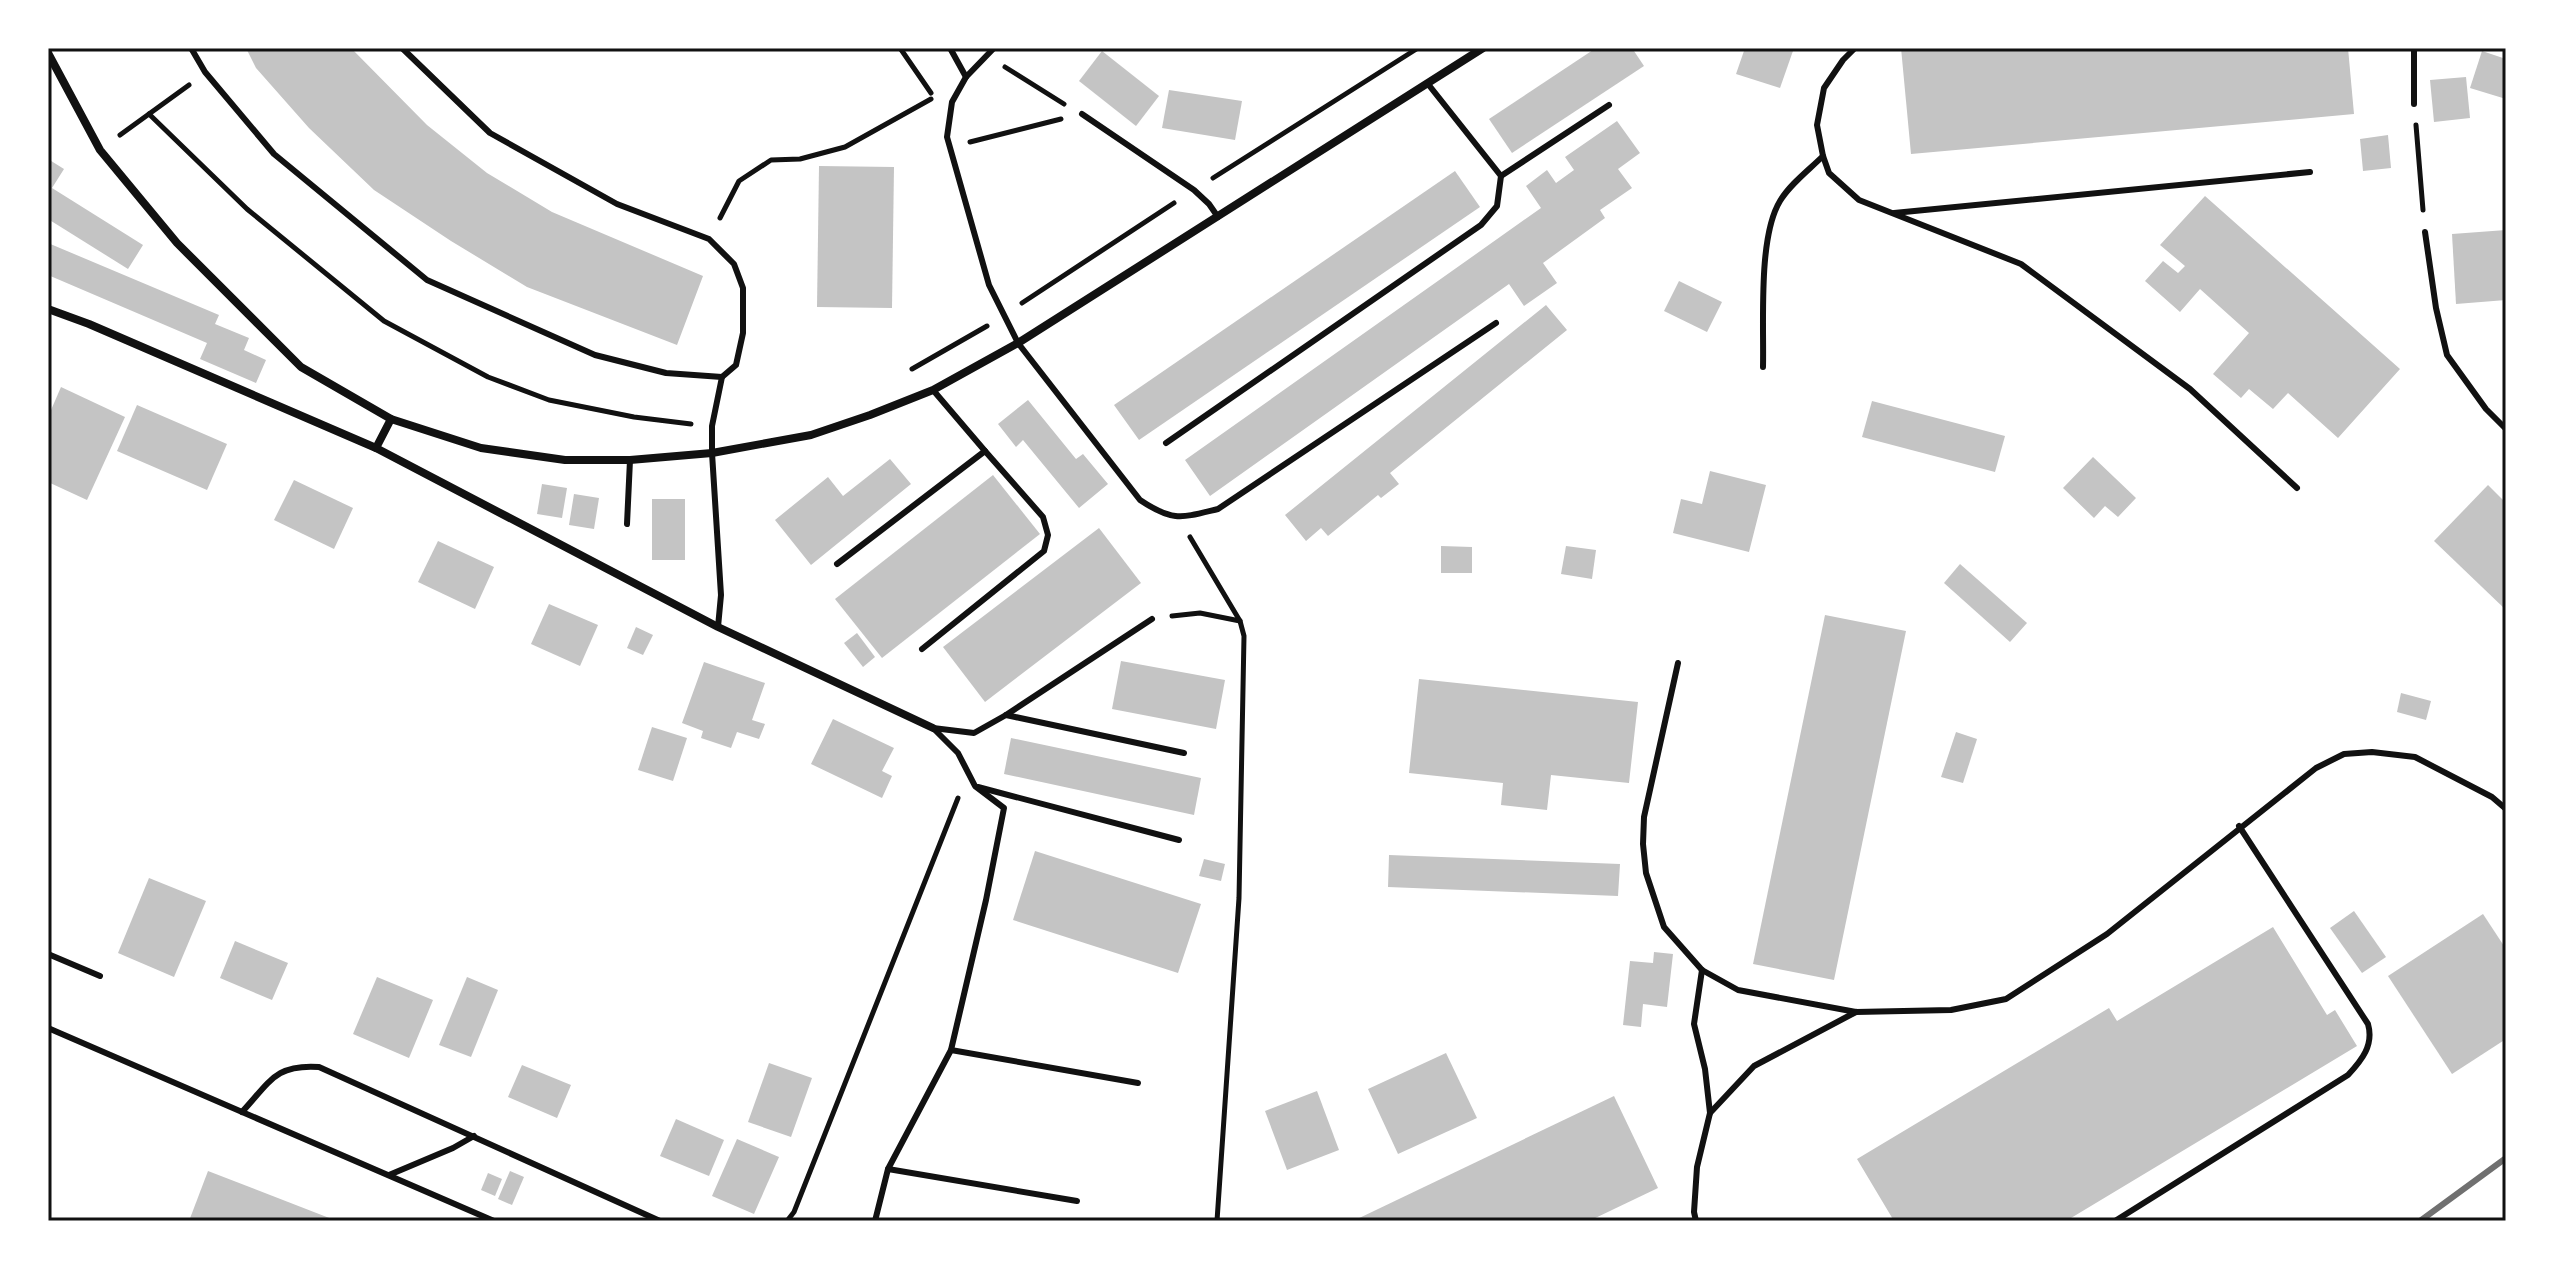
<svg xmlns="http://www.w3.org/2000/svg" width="2554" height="1269" font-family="'Noto Sans',sans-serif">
  <rect width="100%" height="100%" fill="#fff"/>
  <g fill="#c4c4c4">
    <polygon points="246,48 351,48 427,125 487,173 552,212 703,276 677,345 527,287 451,241 374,190 309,128 256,68"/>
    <polygon points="1596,48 1632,48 1644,66 1512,153 1489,119"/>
    <polygon points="1745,48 1794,48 1780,88 1736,74"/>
    <polygon points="1901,48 2348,48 2354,114 1911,154"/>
    <polygon points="1102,51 1159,96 1136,126 1079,81"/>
    <polygon points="2482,51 2506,59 2506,99 2470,88"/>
    <polygon points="2466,77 2470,118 2434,122 2430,80"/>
    <polygon points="1169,90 1242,101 1235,140 1162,128"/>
    <polygon points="1617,121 1640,153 1618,169 1632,188 1600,210 1605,218 1543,263 1557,283 1524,306 1509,284 1210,496 1185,460 1541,208 1526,186 1547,170 1556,183 1574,170 1565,157"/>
    <polygon points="2388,135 2391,168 2363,171 2360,139"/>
    <polygon points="48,159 64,169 52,188 143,245 128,269 48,219"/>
    <polygon points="819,166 894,167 892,308 817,307"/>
    <polygon points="1455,171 1480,207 1139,440 1114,405"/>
    <polygon points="2205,196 2400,369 2338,438 2288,393 2273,409 2249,389 2241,398 2213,374 2249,333 2200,289 2180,312 2145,281 2163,261 2178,273 2185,266 2160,245"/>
    <polygon points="2506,230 2506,300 2456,304 2452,234"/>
    <polygon points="48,243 219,315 215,324 249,338 244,350 266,360 256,383 200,359 207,343 48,275"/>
    <polygon points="1679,281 1722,302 1707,332 1664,311"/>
    <polygon points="1546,305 1567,330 1390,473 1399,484 1381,498 1378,495 1328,536 1321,528 1306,541 1285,515"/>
    <polygon points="61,387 125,417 87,500 48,482 48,417"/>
    <polygon points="1028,400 1076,459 1083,454 1108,484 1079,508 1023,440 1016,447 998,424"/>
    <polygon points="1872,401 2005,436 1995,472 1862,437"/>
    <polygon points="137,405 227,444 207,490 117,451"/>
    <polygon points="2093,457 2136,498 2118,517 2105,506 2094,518 2063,488"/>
    <polygon points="890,459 911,484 811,565 775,520 828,477 843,496"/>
    <polygon points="1710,471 1766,485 1749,552 1673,533 1681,499 1702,504"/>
    <polygon points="993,475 1040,534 882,658 835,599"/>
    <polygon points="294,480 353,508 334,549 274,520"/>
    <polygon points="542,484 567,488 562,518 537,514"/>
    <polygon points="2488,485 2506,503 2506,610 2434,541"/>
    <polygon points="574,494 599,498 594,529 569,525"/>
    <rect x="652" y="499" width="33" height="61"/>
    <polygon points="1099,528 1141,583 985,702 943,647"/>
    <polygon points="438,541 494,567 475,609 418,582"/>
    <polygon points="1441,546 1472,547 1472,573 1441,573"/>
    <polygon points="1566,546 1596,550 1592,579 1561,574"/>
    <polygon points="1960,564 2027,623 2010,642 1944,583"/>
    <polygon points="549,604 598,625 580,666 531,644"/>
    <polygon points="1825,615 1906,631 1834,980 1753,964"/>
    <polygon points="636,627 653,635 643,655 627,648"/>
    <polygon points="857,633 875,657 863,667 844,643"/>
    <polygon points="1121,661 1225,680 1216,729 1112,709"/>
    <polygon points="704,662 765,683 752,720 765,724 759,739 737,732 731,748 701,738 703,731 682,723"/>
    <polygon points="1419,679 1638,702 1629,783 1551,775 1547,810 1501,805 1503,783 1409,773"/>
    <polygon points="2401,693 2431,701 2426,720 2397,712"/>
    <polygon points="833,719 894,748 882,771 892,776 882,798 811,764"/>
    <polygon points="652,727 687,738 673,781 638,770"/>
    <polygon points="1956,732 1977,739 1963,783 1941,777"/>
    <polygon points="1011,738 1201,778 1194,815 1004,774"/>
    <polygon points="1035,851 1201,904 1178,973 1013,920"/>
    <polygon points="1389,855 1620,864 1618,896 1388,887"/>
    <polygon points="1204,859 1225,864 1221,881 1199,876"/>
    <polygon points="149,878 206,901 174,977 118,953"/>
    <polygon points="2354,911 2386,957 2362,973 2330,928"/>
    <polygon points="2483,914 2506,949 2506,1039 2452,1074 2388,976"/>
    <polygon points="2273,927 2327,1015 2335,1010 2357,1046 2066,1221 1894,1221 1857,1159 2109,1008 2117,1021"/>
    <polygon points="235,941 288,963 272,1000 220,978"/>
    <polygon points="1654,952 1673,954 1667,1007 1643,1004 1641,1027 1623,1025 1630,961 1653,963"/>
    <polygon points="377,977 433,1000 409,1058 353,1034"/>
    <polygon points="467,977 498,990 471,1057 439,1045"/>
    <polygon points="1446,1053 1477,1118 1398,1154 1368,1089"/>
    <polygon points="769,1063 812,1078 791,1137 748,1122"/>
    <polygon points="522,1065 571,1085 557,1118 508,1097"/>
    <polygon points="1317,1091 1339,1150 1287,1170 1265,1111"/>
    <polygon points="1614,1096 1658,1188 1589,1221 1353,1221"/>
    <polygon points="676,1119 724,1140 709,1176 660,1156"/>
    <polygon points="737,1139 779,1157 754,1214 712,1196"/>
    <polygon points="208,1171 337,1221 189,1221"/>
    <polygon points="510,1171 524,1177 512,1205 498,1199"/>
    <polygon points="488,1173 502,1179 495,1196 481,1190"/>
  </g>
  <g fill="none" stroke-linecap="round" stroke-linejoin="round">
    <g stroke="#111" stroke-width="5">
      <polyline points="900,48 931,93"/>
      <polyline points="1005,67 1064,104"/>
      <polyline points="149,114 247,209 384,321 488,377 549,400 634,417 691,424"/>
      <polyline points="2416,125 2423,210"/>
      <polyline points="120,135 189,85"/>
      <polyline points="970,142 1061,119"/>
      <polyline points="1213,178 1418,48"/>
      <polyline points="720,218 739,181 771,160 800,159 845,147 931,99"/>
      <polyline points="1022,303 1174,203"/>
      <polyline points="912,369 987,326"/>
      <polyline points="1190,537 1240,621 1244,636 1239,898 1217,1221"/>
      <polyline points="1172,616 1200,613 1240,621"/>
      <polyline points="787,1221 794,1212 958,798"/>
    </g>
    <g stroke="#111" stroke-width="6">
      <polyline points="191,48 205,72 274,154 427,280 595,355 666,373 722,377 736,365 743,333 743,288 734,264 709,239 617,204 490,133 402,48"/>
      <polyline points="950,48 966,77"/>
      <path d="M994,48L966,77L952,102L947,137L989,285L1018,343L1140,500C1173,522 1181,518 1218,509L1496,323"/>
      <polyline points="1855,48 1843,60 1824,88 1817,125 1823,156 1829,173 1859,200 2021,264 2190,389 2297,488"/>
      <polyline points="2414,48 2414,104"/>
      <polyline points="1082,114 1194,190 1209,204 1218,217"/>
      <polyline points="1501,176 1609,105"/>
      <polyline points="1894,213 2310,172"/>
      <polyline points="2425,232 2436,308 2447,355 2486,409 2506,429"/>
      <path d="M1763,367C1764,323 1758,237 1780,201C1790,184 1809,170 1823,156"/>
      <polyline points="933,390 985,451"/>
      <polyline points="1166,443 1481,225 1497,206 1501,176 1428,84"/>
      <polyline points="627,524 630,460"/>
      <polyline points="837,564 985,451 1043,517 1048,535 1044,551 922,649"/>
      <polyline points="718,627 721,595 712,453 712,426 722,377"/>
      <polyline points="1678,663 1644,817 1643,844 1646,873 1664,927 1702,970 1738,990 1856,1012 1951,1010 2006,999 2107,934 2316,768 2344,754 2372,752 2415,757 2492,797 2506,809"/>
      <polyline points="1006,715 1184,753"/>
      <polyline points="933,728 974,733 1006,715 1152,619"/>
      <polyline points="978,787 1179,840"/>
      <polyline points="48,954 100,976"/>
      <polyline points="1702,970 1694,1024 1705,1069 1710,1113"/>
      <polyline points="48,1028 494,1221"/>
      <polyline points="951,1050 1138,1083"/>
      <path d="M242,1112C270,1082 275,1064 319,1067L660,1221"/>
      <polyline points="888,1169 1077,1201"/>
      <polyline points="389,1175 453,1148 474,1136"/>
      <polyline points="875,1221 888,1169 951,1050 986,900 1004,808 975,786 958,753 933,728"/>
      <polyline points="1696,1221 1694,1212 1697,1167 1710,1113 1754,1066 1856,1012"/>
      <path d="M2115,1221L2348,1075C2362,1060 2374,1045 2368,1024L2239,826"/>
    </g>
    <g stroke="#111" stroke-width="8">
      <polyline points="48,53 100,150 177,243 301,367 391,419 481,448 565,460 630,460 712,453 811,435 870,415 933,390 1018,343 1483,48"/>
      <polyline points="48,309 89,324 376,448 718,627 933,728"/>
      <polyline points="376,448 391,419"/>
    </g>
    <polyline stroke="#707070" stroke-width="6" points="2420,1221 2506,1158"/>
  </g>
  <rect width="2554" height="1269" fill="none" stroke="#ffffff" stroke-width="100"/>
  <rect x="50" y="50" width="2454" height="1169" fill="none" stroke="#111" stroke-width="3"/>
</svg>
